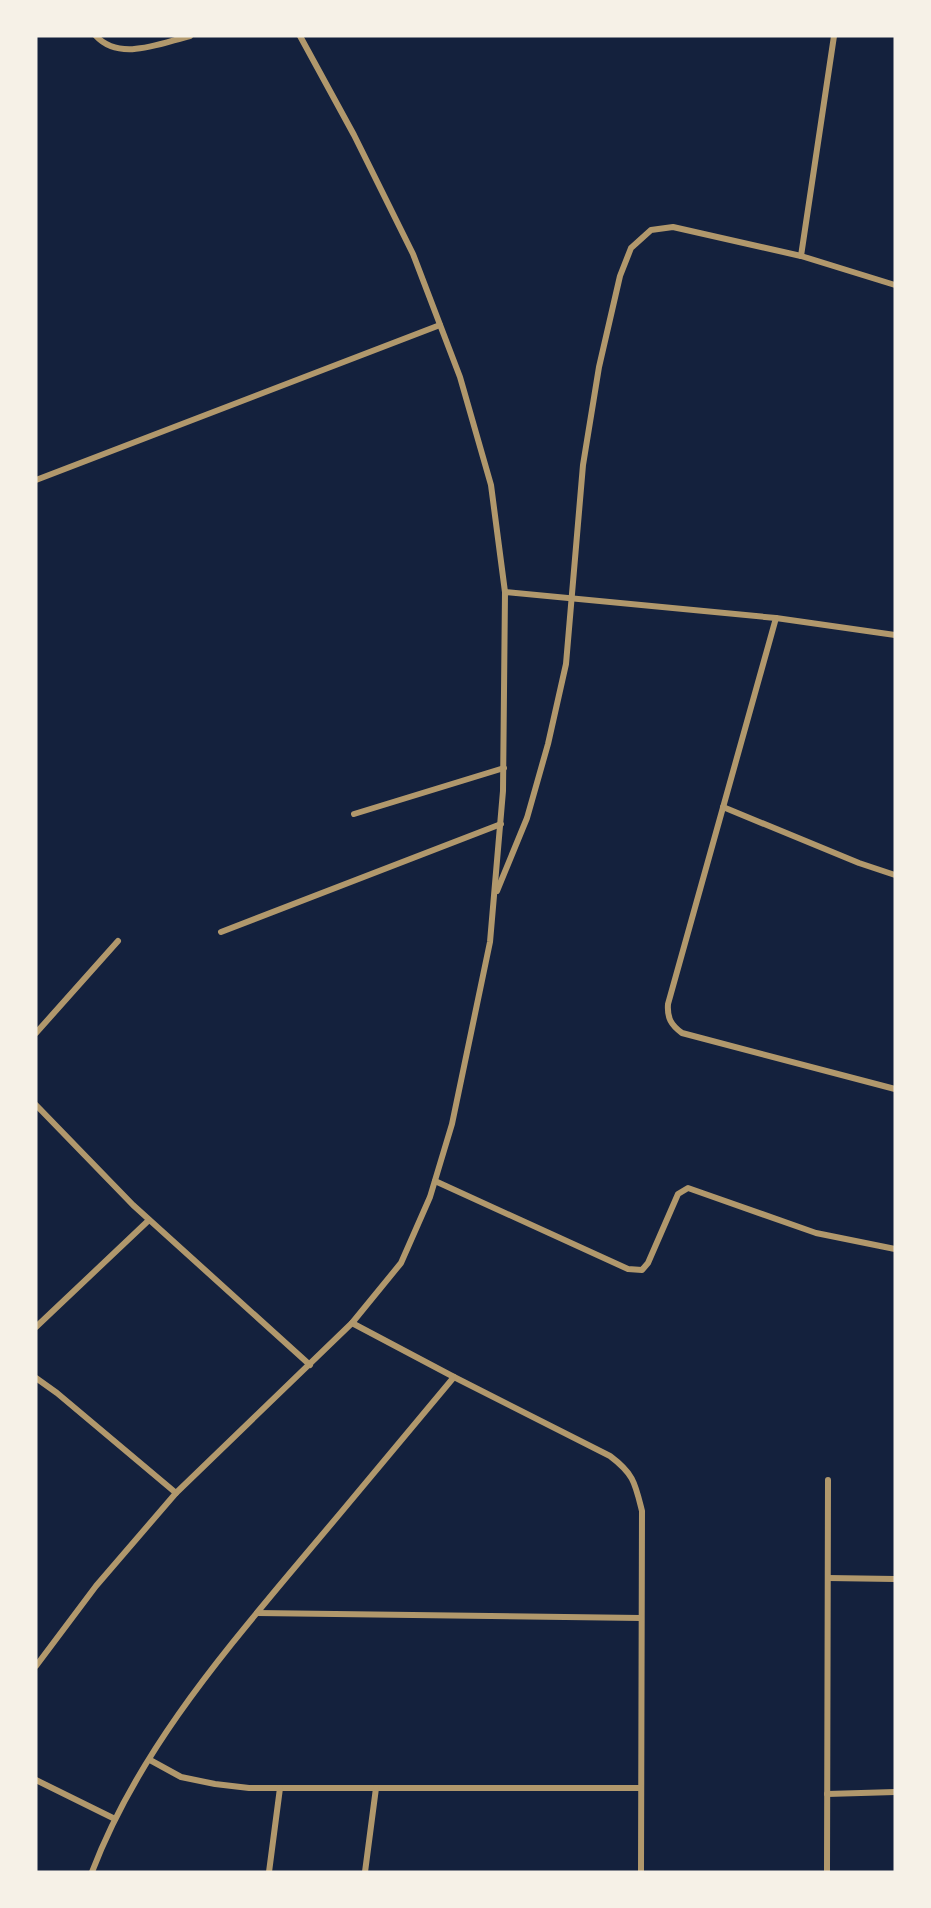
<svg xmlns="http://www.w3.org/2000/svg" width="931" height="1908" font-family="Jost,sans-serif">
  <rect width="100%" height="100%" fill="#14213d"/>
  <g fill="none" stroke-linecap="round" stroke-linejoin="round">
    <g stroke="#b1986c" stroke-width="6">
      <path d="M96,36C120,62 161,43 190,36"/>
      <polyline points="801,256 834,36"/>
      <polyline points="36,480 440,325"/>
      <polyline points="505,592 776,618 895,635"/>
      <path d="M776,618L668,1004C667,1018 671,1025 682,1033L895,1089"/>
      <polyline points="723,807 859,863 895,875"/>
      <polyline points="354,814 504,768"/>
      <polyline points="497,891 527,818 548,744 566,664 583,465 599,367 620,276 631,248 651,230 673,227 801,256 895,285"/>
      <polyline points="221,932 501,824"/>
      <polyline points="36,1033 118,941"/>
      <polyline points="36,1105 133,1205 310,1365"/>
      <polyline points="435,1181 628,1269 642,1270 648,1263 678,1194 688,1188 816,1233 895,1249"/>
      <path d="M352,1323L454,1377L610,1456C634,1474 635,1483 642,1511L641,1872"/>
      <polyline points="36,1327 149,1220"/>
      <polyline points="36,1378 57,1393 176,1493"/>
      <polyline points="828,1578 895,1579"/>
      <polyline points="257,1613 641,1618"/>
      <polyline points="36,1666 96,1586 176,1493 352,1323 401,1263 430,1197 452,1124 490,942 503,791 505,592 491,485 460,377 413,254 354,135 300,36"/>
      <polyline points="150,1760 181,1777 215,1784 249,1788 641,1788"/>
      <polyline points="36,1780 115,1819"/>
      <polyline points="827,1794 895,1792"/>
      <path d="M92,1872C135,1759 213,1665 290,1573C345,1508 399,1443 454,1377"/>
      <polyline points="269,1872 280,1788"/>
      <polyline points="365,1872 376,1788"/>
      <polyline points="827,1872 828,1480"/>
    </g>
  </g>
  <rect width="931" height="1908" fill="none" stroke="#f6f1e7" stroke-width="75"/>
</svg>
